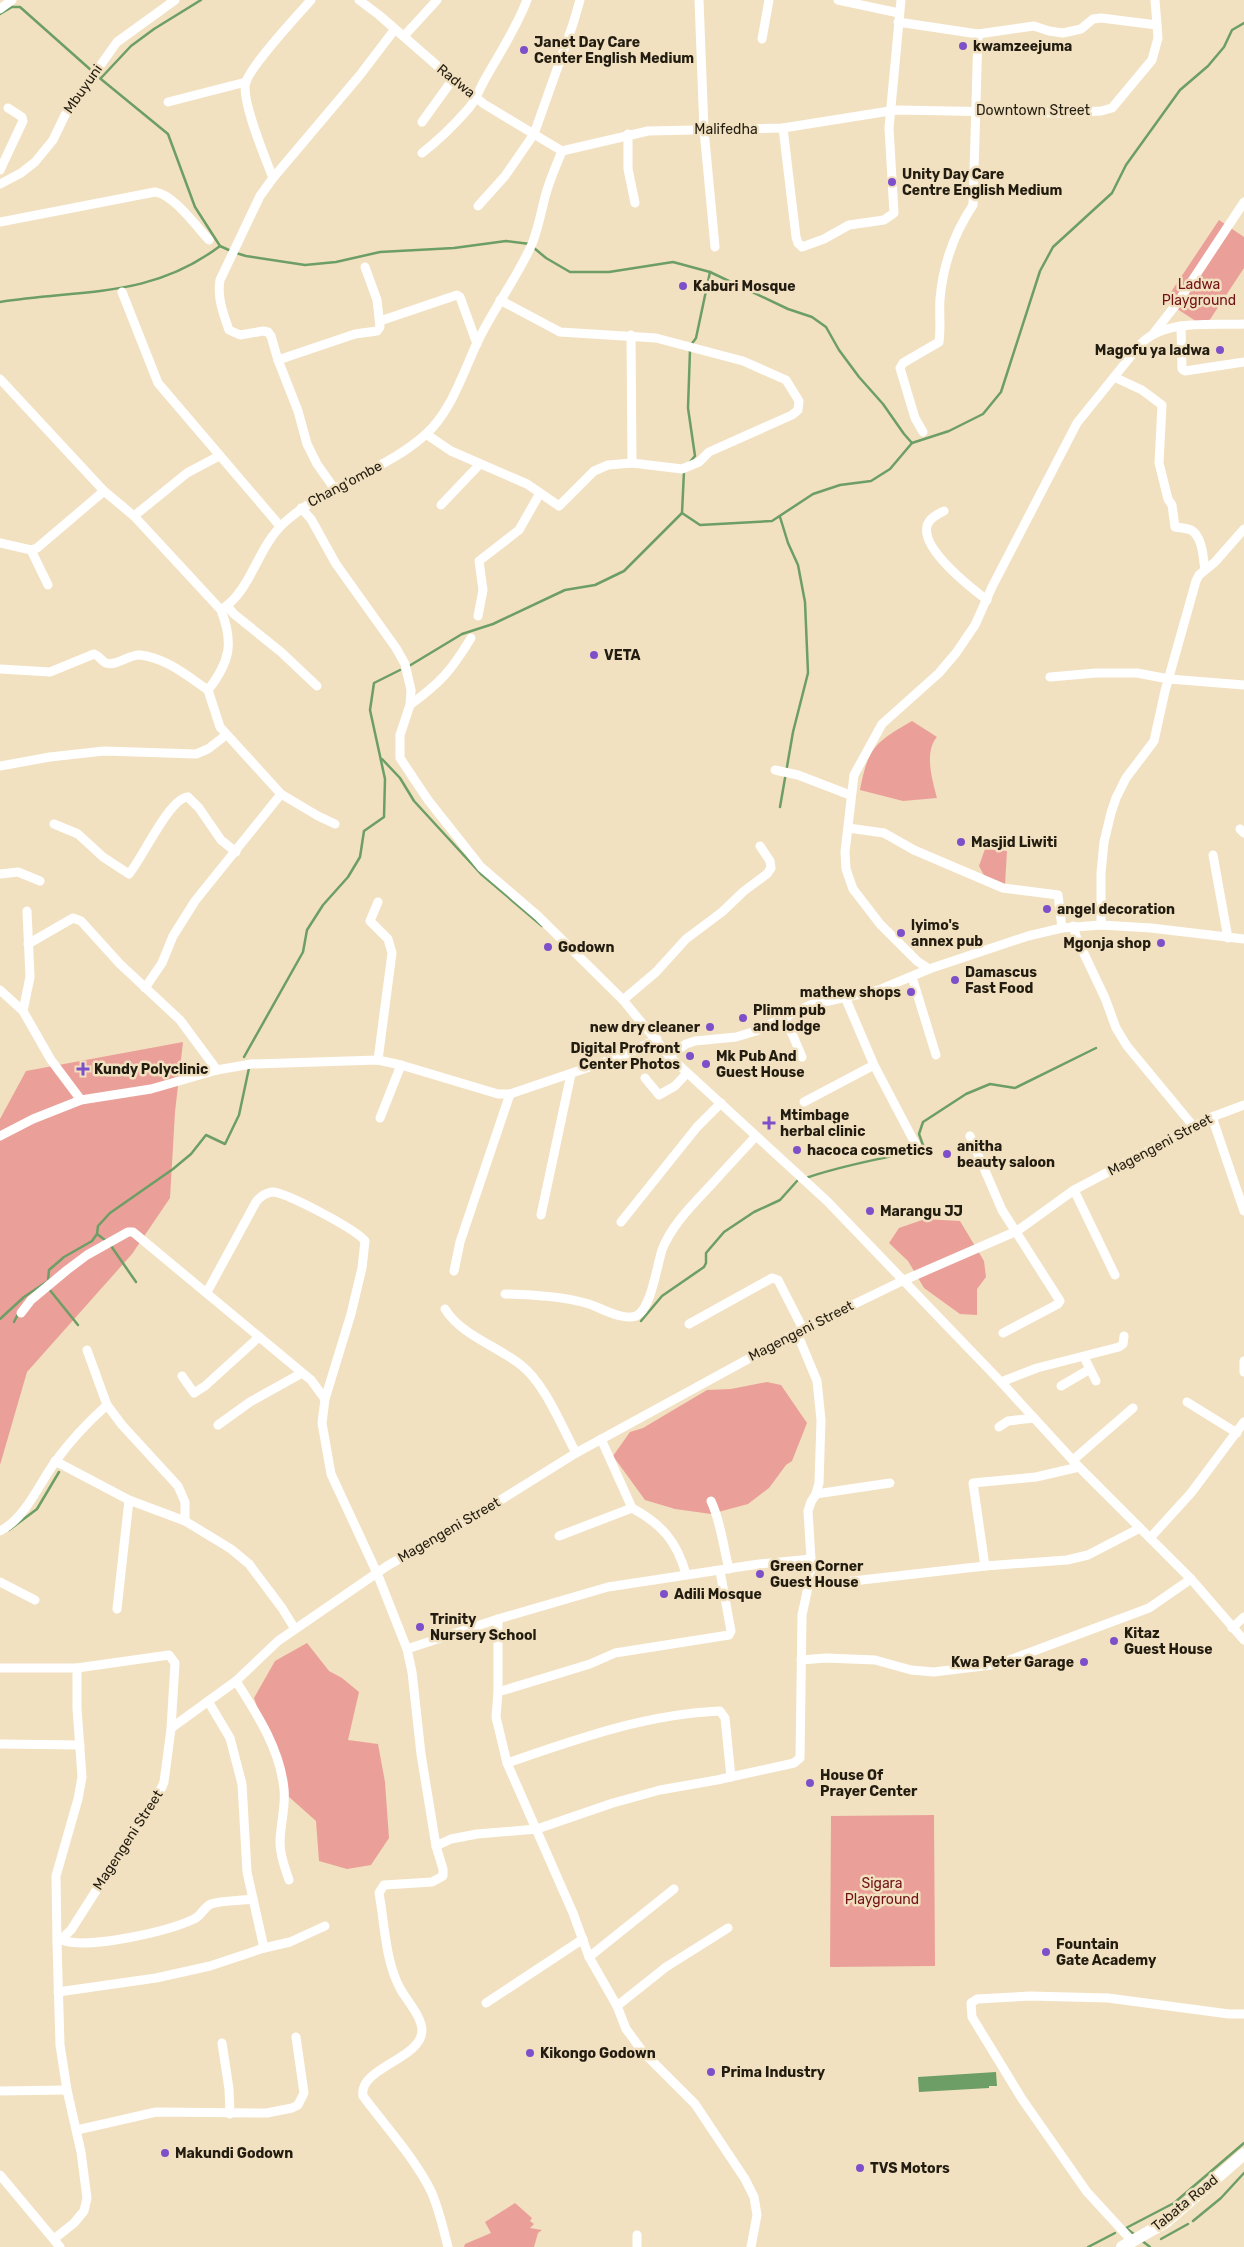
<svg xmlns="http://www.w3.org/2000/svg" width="1244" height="2247" font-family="Rubik,sans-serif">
  <rect width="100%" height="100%" fill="#f2e1c0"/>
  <g fill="#eb9f99">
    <polygon points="1219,220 1244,237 1244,268 1205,327 1165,301"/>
    <path d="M912,721L937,737C924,752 932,779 937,798L903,801L860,790C868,748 874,743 912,721Z"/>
    <polygon points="985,849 1007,851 1005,885 988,883 979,866"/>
    <polygon points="183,1042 175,1112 170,1198 132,1254 27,1372 0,1465 0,1119 26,1071"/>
    <polygon points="925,1219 960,1221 984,1261 986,1277 977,1289 977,1315 960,1314 924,1288 908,1261 889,1243 899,1228"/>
    <polygon points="767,1382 781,1385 807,1423 792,1461 786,1465 769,1488 748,1504 711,1514 675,1509 645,1500 613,1456 630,1432 643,1428 707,1390 731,1389"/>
    <polygon points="307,1643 329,1671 342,1678 359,1692 348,1740 378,1744 385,1782 389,1838 371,1865 347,1869 319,1861 316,1821 288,1796 254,1698 275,1661"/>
    <polygon points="934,1815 935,1966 830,1967 831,1816"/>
    <polygon points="515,2203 532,2218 530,2221 534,2224 530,2228 542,2230 538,2233 534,2247 464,2247 465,2244 491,2233 485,2222"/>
  </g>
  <polygon fill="#6c9e65" points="996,2072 997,2086 989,2086 989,2088 919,2092 918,2077"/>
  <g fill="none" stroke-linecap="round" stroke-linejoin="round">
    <g stroke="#6c9e65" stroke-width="2.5">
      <polyline points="0,14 12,7 20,7 92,71"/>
      <polyline points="96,75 168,134 195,207 220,246 231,251"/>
      <polyline points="101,78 131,46 154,29 201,0"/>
      <polyline points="534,248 546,258 570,272 609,272 673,262 710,272 788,309 812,317 826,327 839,350 859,377 883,404 904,434 912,443 949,431 983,414 1001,392 1040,271 1053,247 1112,193 1126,165 1180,90 1208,66 1224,47 1232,30 1244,23"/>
      <polyline points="236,253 246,256 305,265 336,262 380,252 454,248 506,241 530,244"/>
      <path d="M0,302C81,289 150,299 220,246"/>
      <polyline points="691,345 696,338 710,272"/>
      <polyline points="689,463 695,456 688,408 690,350"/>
      <polyline points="682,513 700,525 772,521 813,494 840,485 871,481 890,469 912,443"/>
      <polyline points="409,666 462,634 493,624 565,590 595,585 624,571 682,513 684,471"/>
      <polyline points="382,759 400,778 414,801 481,874 542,926"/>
      <polyline points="780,807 793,732 808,673 805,602 798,565 788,543 780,517"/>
      <polyline points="244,1057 303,952 307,930 323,905 348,877 360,857 364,831 384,817 385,779 370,710 374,683 400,670"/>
      <path d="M806,1178C845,1164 885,1159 924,1148L919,1134L923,1122L966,1094L990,1084L1015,1088L1096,1048"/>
      <polyline points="97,1234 109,1243 136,1282"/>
      <polyline points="49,1289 78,1325"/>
      <polyline points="0,1319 24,1297 48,1281 49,1270 64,1257 92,1241 97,1234 98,1226 110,1213 173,1169 191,1154 206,1135 225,1144 239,1115 249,1068"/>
      <polyline points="641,1321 662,1296 704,1267 706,1263 706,1253 724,1232 754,1212 780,1200 797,1181"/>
      <polyline points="14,1322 19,1312"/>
      <polyline points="9,1530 37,1509 59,1472"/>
      <polyline points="1193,2221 1221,2198 1244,2173"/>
      <polyline points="1135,2235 1126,2228 1174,2203 1244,2143"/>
      <polyline points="1161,2239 1188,2224"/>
      <polyline points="1141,2240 1150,2247"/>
      <polyline points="1088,2247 1115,2233"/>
    </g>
    <g stroke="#fff" stroke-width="9">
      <polyline points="359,0 379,15 449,76 484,104 562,151"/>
      <polyline points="699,0 704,130 715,247"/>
      <polyline points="838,0 899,13"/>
      <polyline points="0,9 12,0"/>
      <polyline points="898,22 978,34 1034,26 1049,31 1063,33 1081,29 1093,19 1101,18 1157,25"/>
      <polyline points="404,36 437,0"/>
      <polyline points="762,39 769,0"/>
      <polyline points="168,102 246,82"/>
      <polyline points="422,122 453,79"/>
      <polyline points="783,128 796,237 798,243 802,247 824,239 849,225 884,220 894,213 889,128 901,0"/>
      <polyline points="628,134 628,169 635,203"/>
      <polyline points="562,151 648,131 783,128 896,110 1063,113 1101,111 1112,108 1152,60 1158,38 1155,0"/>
      <path d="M422,153C439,140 455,124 469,108C476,100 479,90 484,81C499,54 516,29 527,0"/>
      <polyline points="0,170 23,121 22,117 8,108"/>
      <path d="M273,178C266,160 240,98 246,82C251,65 297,16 311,0"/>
      <polyline points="0,184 21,173 35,162 53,140 65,115 117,42 175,0"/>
      <polyline points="478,206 505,176 534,134 573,24 580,0"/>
      <path d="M0,222L155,192C173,194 196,226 209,240"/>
      <polyline points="122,292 158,383 280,526"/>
      <polyline points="380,321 457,295 460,297 477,344"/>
      <polyline points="1181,326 1182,369 1185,371 1244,362"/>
      <polyline points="1153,334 1178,302 1244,202"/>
      <polyline points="631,335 632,463"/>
      <polyline points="278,360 355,334 377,331 380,327 377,300 365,267"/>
      <path d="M1114,377L1142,390L1162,405L1159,463L1168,499L1172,505L1175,527C1180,528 1186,528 1191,530C1203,537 1203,558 1205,570"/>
      <path d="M0,379L104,491L134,516L221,610C253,589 256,548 285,522C328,484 383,472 425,435C451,412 463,373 477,343C493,309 517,278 532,244C538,229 541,213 545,197C549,181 556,166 562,151"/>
      <path d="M923,432L915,418L900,368L903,363L939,342C941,328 939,313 940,299C943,264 953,235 973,205L978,34"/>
      <polyline points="426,434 451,451 527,484 559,506 594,471 608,465 632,463 682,469 699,462 709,452 792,415 798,410 799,401 786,380 743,361 656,338 560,332 500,300"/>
      <path d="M334,488L317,464L307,444L298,411L278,360L271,336L268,332L263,331L240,335L229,330C223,313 217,297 220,280L260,196L273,178L360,75L395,29"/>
      <polyline points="441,505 480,464"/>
      <polyline points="301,508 311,519 336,564 396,648 405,664 411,690 410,705 400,735 400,758 428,800 481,867 538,916 623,1000 669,1056 827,1201 1001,1382 1079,1467 1191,1579 1244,1640"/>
      <path d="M944,511C938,514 929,518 927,526C921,549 971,588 987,600"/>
      <polyline points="134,516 187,473 219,456"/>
      <polyline points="0,543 31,550 37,548 104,491"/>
      <polyline points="31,550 48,585"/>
      <polyline points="227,606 234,614 281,652 317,686"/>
      <path d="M221,610C234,643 230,662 208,690L220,727L281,794L318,816L335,824"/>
      <polyline points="478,616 483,590 479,561 519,530 540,493"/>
      <path d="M0,669L50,672L94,654C100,656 101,661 106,663C116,667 129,654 140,655C166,658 186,675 208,690"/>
      <polyline points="1050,677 1096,673 1137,673 1169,679 1244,685"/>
      <path d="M410,705C441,682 451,671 471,638"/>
      <polyline points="0,766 50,757 104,751 196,754 208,749 226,735"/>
      <polyline points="775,770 798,775 850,795"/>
      <path d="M54,824L78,834L103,857L129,874C142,859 170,797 188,797L199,808L221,840L236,852"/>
      <polyline points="848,828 884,833 914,850 1003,888 1058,895 1062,928"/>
      <polyline points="1240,829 1244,833"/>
      <polyline points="1213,855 1228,938"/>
      <polyline points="0,874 18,872 40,881"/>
      <polyline points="1101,925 1101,873 1104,842 1111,813 1116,798 1126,778 1154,741 1165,691 1196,581 1199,575 1215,562 1244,529"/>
      <polyline points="1073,926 1077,939 1105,998 1116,1028 1127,1046 1194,1127"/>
      <polyline points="28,944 73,918 81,921 120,964 180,1020 217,1070"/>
      <path d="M929,969L917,961L880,924L853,889L846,869L845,852L854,775L882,724L939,673L956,653L975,625L992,587L1077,423L1139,346C1163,318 1211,326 1244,324"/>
      <polyline points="912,977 936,1055"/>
      <polyline points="145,988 162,963 173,936 195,901 281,794"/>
      <polyline points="0,990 23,1011 51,1060 81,1100"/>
      <polyline points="845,997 874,1065 917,1147"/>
      <polyline points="623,1000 656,972 686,939 722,912 744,891 767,874 771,868 770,861 760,846"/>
      <polyline points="23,1011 30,977 27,911"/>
      <polyline points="785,1017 802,1057"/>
      <polyline points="669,1056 686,1044 695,1041 736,1037 756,1031 810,1005 879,990 929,969 1028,936 1062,928 1101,925 1151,928 1244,939"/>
      <polyline points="378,1060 392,953 388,939 370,921 378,902"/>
      <polyline points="645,1078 659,1095 675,1086 687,1073"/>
      <polyline points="804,1102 874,1065"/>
      <polyline points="1212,1117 1244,1211"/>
      <polyline points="380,1118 401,1065"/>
      <polyline points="0,1136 33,1119 81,1100 151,1089 217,1070 251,1064 378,1060 401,1065 498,1094 510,1094 622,1056 657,1039"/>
      <polyline points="970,1136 1002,1210 1060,1301 1058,1304 1003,1333"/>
      <polyline points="1074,1190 1115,1275"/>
      <polyline points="541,1215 571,1074"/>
      <polyline points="621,1222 697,1127 721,1103"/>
      <polyline points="454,1271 460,1242 510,1094"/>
      <path d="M207,1292L256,1202C260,1197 265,1193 272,1192C286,1192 357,1230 365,1241L362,1268L351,1314L325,1399L322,1423L331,1474L377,1573L407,1649L412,1672L421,1754L436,1846L443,1869V1876L432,1882L384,1885L379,1893C385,1925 385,1962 401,1990C408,2002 422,2017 422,2031C421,2059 358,2068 363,2096C386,2127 414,2157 431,2191C439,2209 443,2228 448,2247"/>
      <path d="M505,1294C533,1295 562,1296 589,1304C601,1308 623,1321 636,1316C651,1310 657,1265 662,1250C673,1221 700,1198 720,1175C732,1162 744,1149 756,1136"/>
      <path d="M445,1309C461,1335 497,1346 521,1365C545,1384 561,1425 576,1453"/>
      <polyline points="21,1313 31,1300 67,1270 87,1255 128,1232 133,1232 311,1380 325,1399"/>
      <polyline points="689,1324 772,1278 778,1280 803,1329"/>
      <polyline points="87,1350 107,1405 122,1425 178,1486 185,1502 185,1521"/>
      <polyline points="1084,1357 1096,1381"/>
      <polyline points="1244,1361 1244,1372"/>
      <polyline points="182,1376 194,1393 205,1386 259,1337"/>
      <polyline points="1001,1382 1037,1368 1119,1347 1123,1344 1124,1336"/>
      <polyline points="1061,1386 1090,1369"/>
      <polyline points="1187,1402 1237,1433"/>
      <polyline points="218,1425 250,1402 302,1373"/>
      <polyline points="999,1427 1008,1421 1034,1418"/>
      <polyline points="601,1439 632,1508"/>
      <polyline points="1073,1460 1133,1408"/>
      <polyline points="55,1461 129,1500 185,1521 231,1549 249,1564 282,1608 295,1629"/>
      <polyline points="816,1494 890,1483"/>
      <path d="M711,1501C721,1522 723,1546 729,1569"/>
      <path d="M0,1531C25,1519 39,1484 55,1462C70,1441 88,1422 107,1405"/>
      <path d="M559,1536L632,1508C662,1524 677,1542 686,1574"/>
      <polyline points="1150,1538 1191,1493 1244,1422"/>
      <polyline points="985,1566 973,1483 1036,1477 1079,1467"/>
      <polyline points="810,1578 835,1583 985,1566 1067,1560 1088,1555 1140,1528"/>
      <polyline points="0,1582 35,1600"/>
      <polyline points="117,1609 129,1500"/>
      <polyline points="498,1619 498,1692 496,1717 507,1763 573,1913 589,1957 617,2006 626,2029 643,2052 695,2104 745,2179 754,2197 757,2215 751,2247"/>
      <polyline points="1232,1628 1244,1617"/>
      <polyline points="407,1649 498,1619 608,1587 759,1564 811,1559"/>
      <polyline points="801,1660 826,1658 875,1660 911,1670 934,1672 999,1664 1149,1608 1191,1579"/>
      <polyline points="0,1668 77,1668 169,1655 175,1663 171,1729"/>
      <path d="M236,1681C257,1714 280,1749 284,1789C286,1807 280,1825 280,1843C280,1856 285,1868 289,1880"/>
      <polyline points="498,1692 590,1664 615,1653 729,1635 731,1631 720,1571"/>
      <polyline points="208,1701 230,1738 242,1784 247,1872 264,1948"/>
      <polyline points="0,1744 80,1745"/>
      <path d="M507,1763C577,1739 646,1714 720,1711L725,1718L731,1777"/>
      <polyline points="436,1846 451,1839 477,1834 537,1829 613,1803 660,1790 717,1780 794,1763 800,1758 802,1615 810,1578 811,1559 808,1511 811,1502 816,1494 819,1483 821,1420 817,1381 797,1333"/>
      <path d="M62,1940C88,1950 169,1931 194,1919C201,1916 204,1907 211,1904C223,1900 240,1901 253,1899"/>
      <polyline points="57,1943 56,1876 78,1799 82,1777 77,1708 77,1668"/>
      <polyline points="589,1957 674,1889"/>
      <polyline points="58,1992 156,1978 210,1966 264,1948 290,1942 325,1926"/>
      <polyline points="486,2003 583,1939"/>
      <polyline points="617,2006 666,1967 728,1928"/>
      <polyline points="222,2043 229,2089 230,2114"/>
      <polyline points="0,2091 67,2090"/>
      <polyline points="77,2130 156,2112 267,2113 292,2108 298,2105 304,2093 296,2037"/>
      <polyline points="0,2175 60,2247"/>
      <polyline points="54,2239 74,2223 84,2211 87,2198 81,2152 67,2090 60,2045 57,1943 71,1930 162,1787 164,1782 171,1729 174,1726 236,1681 278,1641 387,1566 483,1511 576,1453 803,1329 902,1281 1017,1231 1074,1190 1212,1117 1244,1105"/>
      <polyline points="1133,2242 1087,2192 1022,2099 972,2017 971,2003 977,1999 1030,1996 1108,1998 1229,2014 1244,2014"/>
      <polyline points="637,2247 637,2235"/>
    </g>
    <polyline stroke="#fff" stroke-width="12" points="1122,2247 1166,2222 1244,2154"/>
  </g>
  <g fill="#7d50c9" stroke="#f2e1c0" stroke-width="2">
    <circle cx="963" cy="46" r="5"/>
    <circle cx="524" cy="50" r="5"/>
    <circle cx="892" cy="182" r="5"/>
    <circle cx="683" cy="286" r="5"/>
    <circle cx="1220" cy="350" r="5"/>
    <circle cx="594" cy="655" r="5"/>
    <circle cx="961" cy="842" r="5"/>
    <circle cx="1047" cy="909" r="5"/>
    <circle cx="901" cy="933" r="5"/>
    <circle cx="1161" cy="943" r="5"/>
    <circle cx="548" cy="947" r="5"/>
    <circle cx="955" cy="980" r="5"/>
    <circle cx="911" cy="992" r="5"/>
    <circle cx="743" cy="1018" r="5"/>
    <circle cx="710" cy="1027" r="5"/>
    <circle cx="690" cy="1056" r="5"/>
    <circle cx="706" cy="1064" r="5"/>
    <path d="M80.5 1061.5h5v5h5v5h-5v5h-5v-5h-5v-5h5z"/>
    <path d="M766.5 1115.5h5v5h5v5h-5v5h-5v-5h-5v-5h5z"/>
    <circle cx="797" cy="1150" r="5"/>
    <circle cx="947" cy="1154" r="5"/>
    <circle cx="870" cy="1211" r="5"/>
    <circle cx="760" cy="1574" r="5"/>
    <circle cx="664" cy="1594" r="5"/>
    <circle cx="420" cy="1627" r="5"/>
    <circle cx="1114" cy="1641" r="5"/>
    <circle cx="1084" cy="1662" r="5"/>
    <circle cx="810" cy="1783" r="5"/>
    <circle cx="1046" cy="1952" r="5"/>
    <circle cx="530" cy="2053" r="5"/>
    <circle cx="711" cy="2072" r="5"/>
    <circle cx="165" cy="2153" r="5"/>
    <circle cx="860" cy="2168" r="5"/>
  </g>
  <g text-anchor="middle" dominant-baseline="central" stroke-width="5" stroke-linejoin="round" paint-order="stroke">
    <g font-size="14" font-weight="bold" fill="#231d11" stroke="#f2e1c0" text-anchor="start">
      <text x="534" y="42">Janet Day Care<tspan x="534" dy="16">Center English Medium</tspan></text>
      <text x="973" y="46">kwamzeejuma</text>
      <text x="902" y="174">Unity Day Care<tspan x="902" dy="16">Centre English Medium</tspan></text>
      <text x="693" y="286">Kaburi Mosque</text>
      <text x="1210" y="350" text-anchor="end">Magofu ya ladwa</text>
      <text x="604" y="655">VETA</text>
      <text x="971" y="842">Masjid Liwiti</text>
      <text x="1057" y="909">angel decoration</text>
      <text x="911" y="925">lyimo's<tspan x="911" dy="16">annex pub</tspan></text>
      <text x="1151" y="943" text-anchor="end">Mgonja shop</text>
      <text x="558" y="947">Godown</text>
      <text x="965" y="972">Damascus<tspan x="965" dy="16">Fast Food</tspan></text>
      <text x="901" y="992" text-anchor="end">mathew shops</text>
      <text x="753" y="1010">Plimm pub<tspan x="753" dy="16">and lodge</tspan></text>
      <text x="700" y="1027" text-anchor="end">new dry cleaner</text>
      <text x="680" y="1048" text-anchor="end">Digital Profront<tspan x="680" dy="16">Center Photos</tspan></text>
      <text x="716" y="1056">Mk Pub And<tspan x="716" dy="16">Guest House</tspan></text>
      <text x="94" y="1069">Kundy Polyclinic</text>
      <text x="780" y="1115">Mtimbage<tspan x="780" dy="16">herbal clinic</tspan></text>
      <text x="957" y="1146">anitha<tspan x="957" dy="16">beauty saloon</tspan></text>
      <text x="807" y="1150">hacoca cosmetics</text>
      <text x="880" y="1211">Marangu JJ</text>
      <text x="770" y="1566">Green Corner<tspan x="770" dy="16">Guest House</tspan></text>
      <text x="674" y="1594">Adili Mosque</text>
      <text x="430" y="1619">Trinity<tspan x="430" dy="16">Nursery School</tspan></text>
      <text x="1124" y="1633">Kitaz<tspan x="1124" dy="16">Guest House</tspan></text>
      <text x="1074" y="1662" text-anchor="end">Kwa Peter Garage</text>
      <text x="820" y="1775">House Of<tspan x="820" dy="16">Prayer Center</tspan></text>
      <text x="1056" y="1944">Fountain<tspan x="1056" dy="16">Gate Academy</tspan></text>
      <text x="540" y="2053">Kikongo Godown</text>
      <text x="721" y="2072">Prima Industry</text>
      <text x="175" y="2153">Makundi Godown</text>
      <text x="870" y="2168">TVS Motors</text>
    </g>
    <g font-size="14" fill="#231d11" stroke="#f2e1c0">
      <text transform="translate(456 81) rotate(39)">Radwa</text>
      <text transform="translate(83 89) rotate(-55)">Mbuyuni</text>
      <text x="1033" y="110">Downtown Street</text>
      <text x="726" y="129">Malifedha</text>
      <text transform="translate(345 484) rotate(-28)">Chang'ombe</text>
      <text transform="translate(1160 1145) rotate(-28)">Magengeni Street</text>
      <text transform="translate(801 1331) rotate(-27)">Magengeni Street</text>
      <text transform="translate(449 1530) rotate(-30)">Magengeni Street</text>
      <text transform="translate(128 1840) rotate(-57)">Magengeni Street</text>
      <text transform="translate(1185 2203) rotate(-39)">Tabata Road</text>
    </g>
    <g font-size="14" fill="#721217" stroke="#f2e1c0">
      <text x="1199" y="284">Ladwa<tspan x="1199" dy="16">Playground</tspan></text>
      <text x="882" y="1883">Sigara<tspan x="882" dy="16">Playground</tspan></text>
    </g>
  </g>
</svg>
